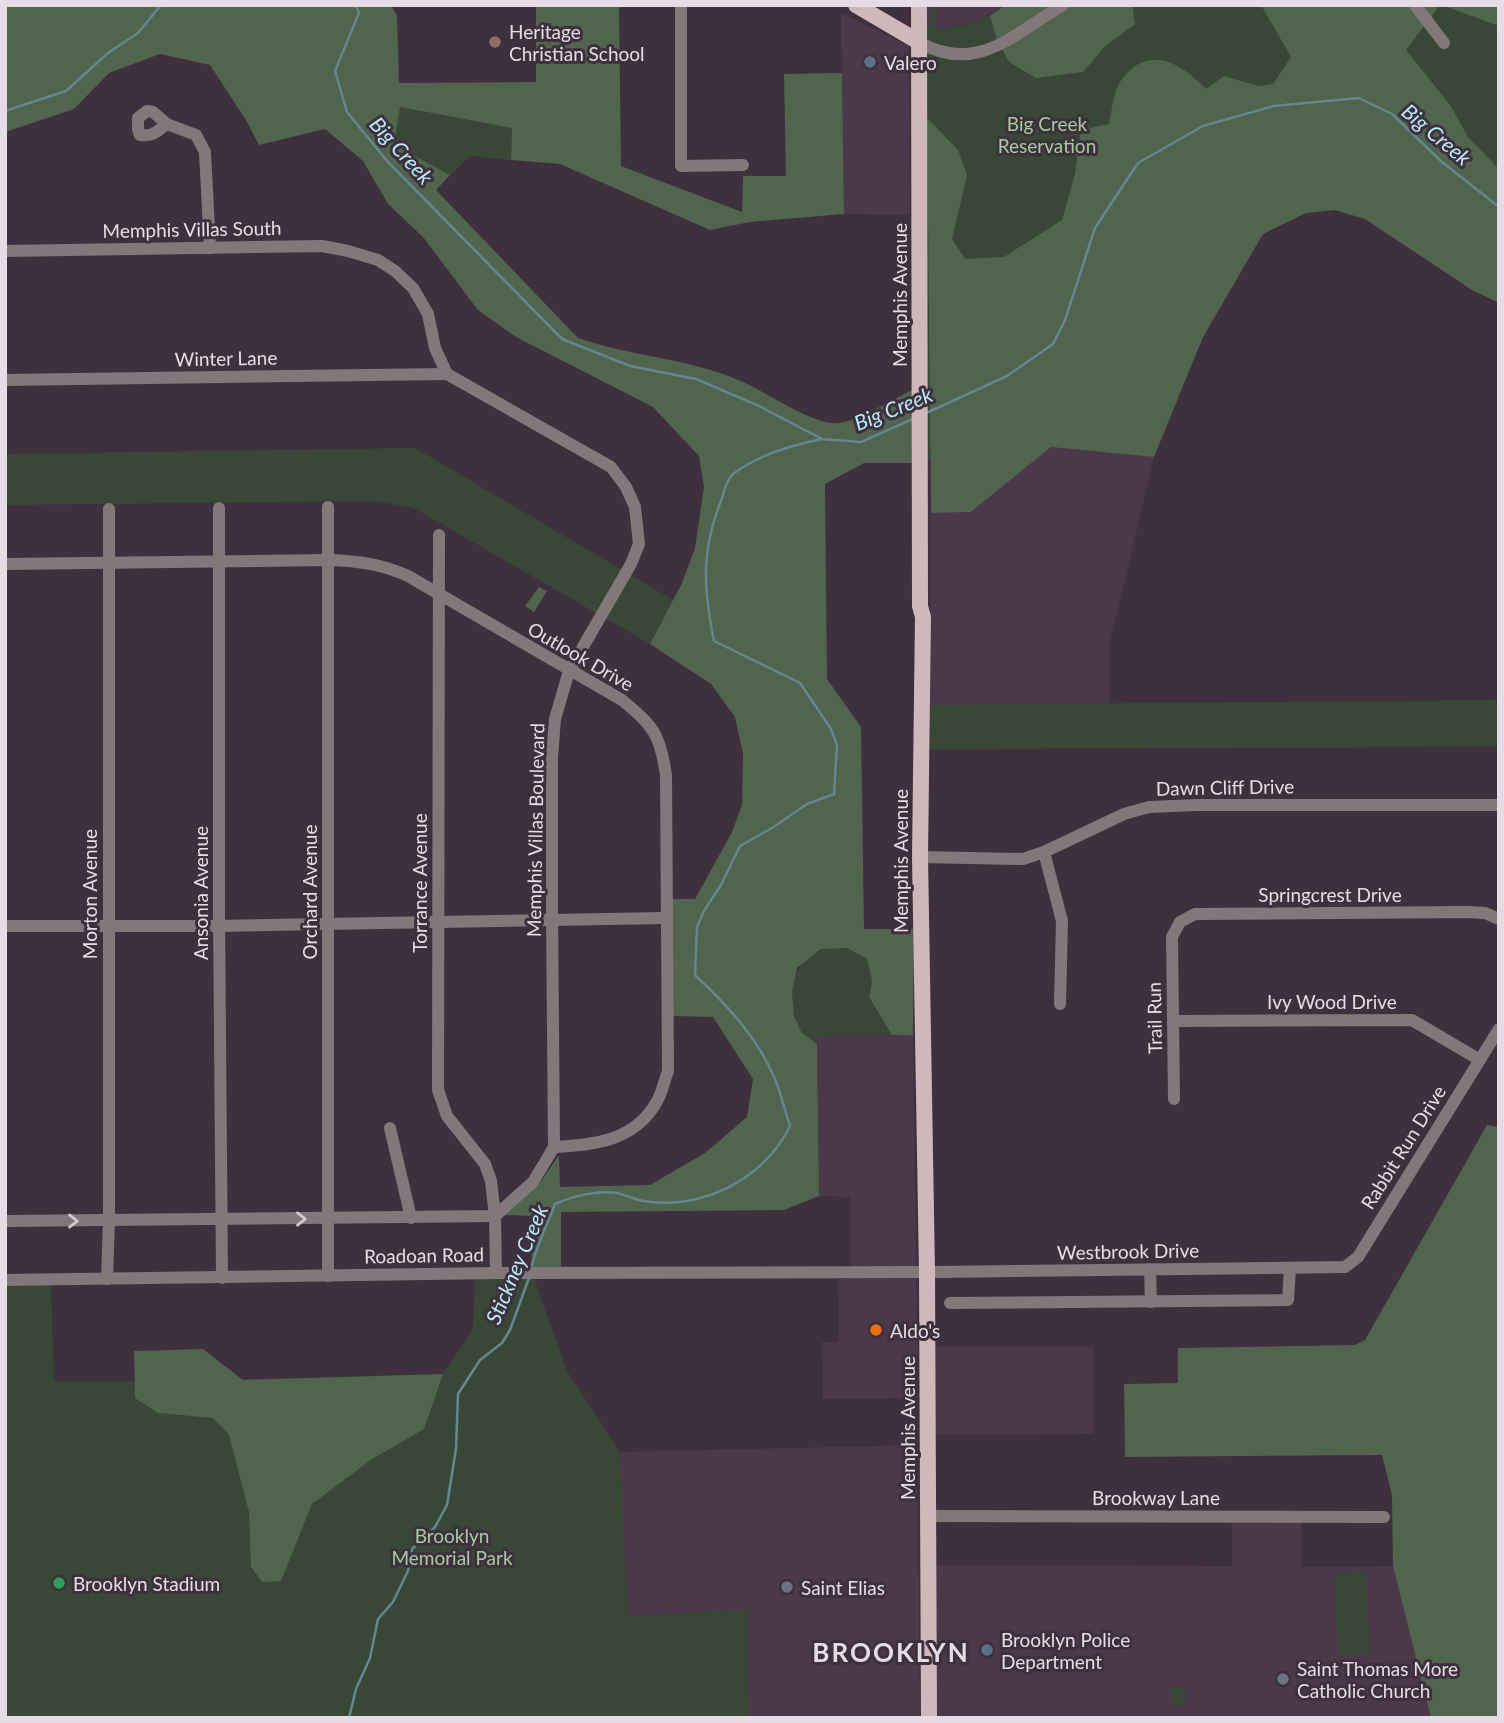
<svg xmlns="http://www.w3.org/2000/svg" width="1504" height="1723" font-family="Lato,sans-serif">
  <rect width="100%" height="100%" fill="#3f303e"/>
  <g fill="#4b384b">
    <polygon points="924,5 1005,5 976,22 947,28 924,26"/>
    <polygon points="841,13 909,46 910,215 844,214"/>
    <polygon points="1051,447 1154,457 1109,647 1109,704 930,705 931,513 971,512"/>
    <polygon points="913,1035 918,1398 823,1399 822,1342 839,1342 838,1279 851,1278 850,1197 819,1196 817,1036"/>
    <polygon points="933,1346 1093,1347 1094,1434 934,1435"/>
    <polygon points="917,1445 920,1718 749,1718 748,1609 628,1617 620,1452"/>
    <polygon points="1232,1521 1301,1521 1302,1567 1393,1566 1431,1718 936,1718 935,1565 1232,1566"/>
  </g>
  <g fill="#394836">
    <path d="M930,5H935V28C963,29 983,21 1005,5H1499V251L1373,139L943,459H920L919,24L930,27Z"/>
    <polygon points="399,107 512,128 511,160 470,156 450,175 394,145"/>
    <polygon points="415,448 673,600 650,644 414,508 375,501 5,505 5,454"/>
    <polygon points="1499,700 1499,747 930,749 930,705"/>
    <path d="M847,948L867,959L872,981L869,997L892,1035L817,1036V1044C811,1040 804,1036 801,1030C785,1003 790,963 820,950C827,947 839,949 847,948Z"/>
    <polygon points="475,1273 532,1273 567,1371 620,1452 628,1617 748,1609 749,1718 5,1718 5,1286 51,1285 54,1381 135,1381 135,1398 214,1380 443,1374 473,1329"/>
    <polygon points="1365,1572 1371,1654 1339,1656 1333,1574"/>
    <polygon points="1185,1687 1185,1705 1172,1705 1169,1688"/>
  </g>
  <g fill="#50644e">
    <path d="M5,5H391L397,16L399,83L536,82V5H619L621,166L742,212L743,176H786L784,74L842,73L844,214L750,222L710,230L560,164L511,160L512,128L400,107L394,145L450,175L436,190L578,338C632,357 691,358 743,382C768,393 814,426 839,423C856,422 895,398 912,390V463H864L825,484L827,679L861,727L864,929H914L913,1035H892L869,997L872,981L867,959L847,948L821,949L797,968L792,992L794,1016L802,1033L817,1044L819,1196L784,1210L561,1212V1273H532L531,1216L505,1215L539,1184L559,1155L560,1187L650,1185L705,1153L747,1117L753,1079L713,1017L673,1016L672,899H695L732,832L742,805L743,754L735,717L711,684L650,644L682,583L695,548L704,487L699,456L653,407L516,337L478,310L423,237L388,204L363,161L325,129L259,145L246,120L210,65L160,54L109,73L74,109L5,132Z"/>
    <polygon points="1005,5 1132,5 1135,24 1104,47 1083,72 1036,78 1009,62 997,40 990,16"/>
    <path d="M1261,5H1440L1406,50L1450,105L1468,137L1499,169V303L1472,290L1365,219L1335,210L1306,213L1263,234L1203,337L1154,457L1051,447L971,512L931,513L927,118L958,150L967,175L952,239L965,259L1004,257L1062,220L1075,174L1081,130L1109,124C1112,111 1113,92 1120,82C1147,43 1180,62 1206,89L1224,76L1258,86L1273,84L1291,57Z"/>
    <polygon points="1442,5 1499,5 1499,26"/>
    <polygon points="539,587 547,591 534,612 525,606"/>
    <polygon points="1487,1125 1499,1127 1499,1718 1431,1718 1393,1566 1392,1495 1382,1455 1125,1457 1124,1384 1178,1383 1178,1348 1355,1345 1365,1340"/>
    <polygon points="203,1349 243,1380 443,1374 424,1429 372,1459 312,1504 281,1581 262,1582 251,1567 249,1512 229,1435 213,1418 158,1413 135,1398 134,1351"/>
  </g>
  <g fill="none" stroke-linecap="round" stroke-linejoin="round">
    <g stroke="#638790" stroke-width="2.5">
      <polyline points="356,5 359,13 335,71 347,112 387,161 562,339 630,366 696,379 759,406 822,439 861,442 915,418"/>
      <polyline points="5,111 66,91 108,53 138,33 161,5"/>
      <polyline points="924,414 1007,376 1053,344 1065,320 1095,228 1138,163 1203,126 1274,106 1359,98 1392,114 1442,162 1499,207"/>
      <path d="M531,1268C536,1247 547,1225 555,1204C573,1196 598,1190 617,1193C626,1195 634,1199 643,1201C703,1210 763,1180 790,1126C785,1111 781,1094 775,1079C757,1037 728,1006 695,975L697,927L704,911L721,885L740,846L772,828L807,804L834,794L837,745L831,729L800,683L714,641C703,587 701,550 722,498C724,491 727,479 733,474C758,455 792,445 822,439"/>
      <polyline points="349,1718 356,1689 370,1658 378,1619 393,1602 408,1571 412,1549 435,1527 447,1505 456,1449 458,1394 480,1360 502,1343 510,1330 529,1278"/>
    </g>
    <g stroke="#837879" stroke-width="12">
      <polyline points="681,5 681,166 743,165"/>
      <polyline points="1415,5 1444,43"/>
      <path d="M919,42C977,76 1016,32 1063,5"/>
      <path d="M167,124C157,131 153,137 140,135L138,129V118L147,111L153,112L167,124L196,135L205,152L210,248"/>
      <polyline points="5,251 322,246 348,251 378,260 395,271 413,288 428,314 435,348 447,374 611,467 626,487 635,507 639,544 631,564 569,671 555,719 552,757 552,910 554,1147 533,1182 495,1216 496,1273"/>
      <polyline points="5,380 447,374"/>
      <polyline points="328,507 328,1276"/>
      <polyline points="219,508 219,914 222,1278"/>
      <path d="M5,564L329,560C358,561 382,564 408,576L622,700C653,726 660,733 666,775L668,1071C664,1081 662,1094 656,1103C634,1141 594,1145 554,1147"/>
      <polyline points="1044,852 1062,921 1060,1004"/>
      <polyline points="920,857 1023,859 1044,852 1124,814 1149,807 1198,805 1499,805"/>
      <polyline points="5,926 219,926 665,918"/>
      <polyline points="1174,1021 1412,1020 1480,1060"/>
      <polyline points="1174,1099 1172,937 1180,922 1195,914 1467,912 1485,913 1499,919"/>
      <polyline points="390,1128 411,1218"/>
      <polyline points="5,1221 495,1216 491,1181 485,1164 447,1116 438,1090 439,535"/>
      <polyline points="1150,1269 1151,1302"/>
      <polyline points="107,1279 109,1221 109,509"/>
      <polyline points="5,1280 496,1273 935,1272 1345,1267 1358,1257 1499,1029"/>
      <polyline points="950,1303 1288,1300 1290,1268"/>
      <polyline points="928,1516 1384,1517"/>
    </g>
    <g stroke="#cfb8bc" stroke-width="16">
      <polyline points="856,5 919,42"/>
      <polyline points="919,5 920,606 923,617 920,857 927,1272 929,1718"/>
    </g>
  </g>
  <defs><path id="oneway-chevron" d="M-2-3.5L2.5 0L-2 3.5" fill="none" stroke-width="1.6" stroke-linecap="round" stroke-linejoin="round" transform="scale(1.75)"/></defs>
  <g stroke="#d2c8cf">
    <use href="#oneway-chevron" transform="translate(301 1219)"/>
    <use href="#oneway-chevron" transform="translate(73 1221)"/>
  </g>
  <circle fill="#8d6e63" stroke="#3f303e" stroke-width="2.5" cx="495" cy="42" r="7"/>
  <g fill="#5c6f8a" stroke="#3f303e" stroke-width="2.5">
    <circle cx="870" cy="62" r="7"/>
    <circle cx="987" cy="1650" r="7"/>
  </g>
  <circle fill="#e8710a" stroke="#3f303e" stroke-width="2.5" cx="876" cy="1330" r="7"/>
  <circle fill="#2e9e5b" stroke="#3f303e" stroke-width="2.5" cx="59" cy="1583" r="7"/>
  <g fill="#6b7280" stroke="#3f303e" stroke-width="2.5">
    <circle cx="787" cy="1587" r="7"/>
    <circle cx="1283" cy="1679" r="7"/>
  </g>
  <g text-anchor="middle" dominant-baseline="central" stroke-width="6" stroke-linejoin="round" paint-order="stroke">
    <g font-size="19" fill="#e6dce5" stroke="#3f303e" text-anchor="start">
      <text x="509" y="31">Heritage<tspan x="509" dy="22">Christian School</tspan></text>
      <text x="884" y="62">Valero</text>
      <text x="890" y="1330">Aldo's</text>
      <text x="73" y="1583">Brooklyn Stadium</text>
      <text x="801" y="1587">Saint Elias</text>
      <text x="1001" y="1639">Brooklyn Police<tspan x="1001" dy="22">Department</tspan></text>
      <text x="1297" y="1668">Saint Thomas More<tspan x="1297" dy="22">Catholic Church</tspan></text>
    </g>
    <g font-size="19" fill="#a5cb9f" stroke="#3f303e">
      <text x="1047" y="123">Big Creek<tspan x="1047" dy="22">Reservation</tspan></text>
      <text x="452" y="1535">Brooklyn<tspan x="452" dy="22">Memorial Park</tspan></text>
    </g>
    <g font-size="19" fill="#e6dce5" stroke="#3f303e">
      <text transform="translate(192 229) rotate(-1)">Memphis Villas South</text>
      <text transform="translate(899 295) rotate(-90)">Memphis Avenue</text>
      <text transform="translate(226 358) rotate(-1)">Winter Lane</text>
      <text transform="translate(581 656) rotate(30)">Outlook Drive</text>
      <text transform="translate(1225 787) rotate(-1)">Dawn Cliff Drive</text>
      <text transform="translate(535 830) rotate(-89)">Memphis Villas Boulevard</text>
      <text transform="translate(900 861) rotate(-90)">Memphis Avenue</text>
      <text transform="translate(419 883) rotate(-90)">Torrance Avenue</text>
      <text transform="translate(309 892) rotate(-90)">Orchard Avenue</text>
      <text transform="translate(200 893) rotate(-90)">Ansonia Avenue</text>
      <text transform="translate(89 894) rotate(-90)">Morton Avenue</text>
      <text x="1330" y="894">Springcrest Drive</text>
      <text x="1332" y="1001">Ivy Wood Drive</text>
      <text transform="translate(1154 1018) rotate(-91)">Trail Run</text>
      <text transform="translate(1403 1147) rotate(-58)">Rabbit Run Drive</text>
      <text transform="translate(1128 1251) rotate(-1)">Westbrook Drive</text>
      <text transform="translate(424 1255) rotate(-1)">Roadoan Road</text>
      <text transform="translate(907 1428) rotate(-90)">Memphis Avenue</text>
      <text x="1156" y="1497">Brookway Lane</text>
    </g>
    <g font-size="21" font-style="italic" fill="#b6ecfa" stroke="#3f303e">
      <text transform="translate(1437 134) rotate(40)">Big Creek</text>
      <text transform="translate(402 150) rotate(48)">Big Creek</text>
      <text transform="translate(893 408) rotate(-22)">Big Creek</text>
      <text transform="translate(516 1264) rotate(-67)">Stickney Creek</text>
    </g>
    <g font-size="26" font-weight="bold" letter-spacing="2" fill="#e6dce5" stroke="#3f303e">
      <text x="891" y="1652">BROOKLYN</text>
    </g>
  </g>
  <rect width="1504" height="1723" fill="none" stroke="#e6dce5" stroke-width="14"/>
</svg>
